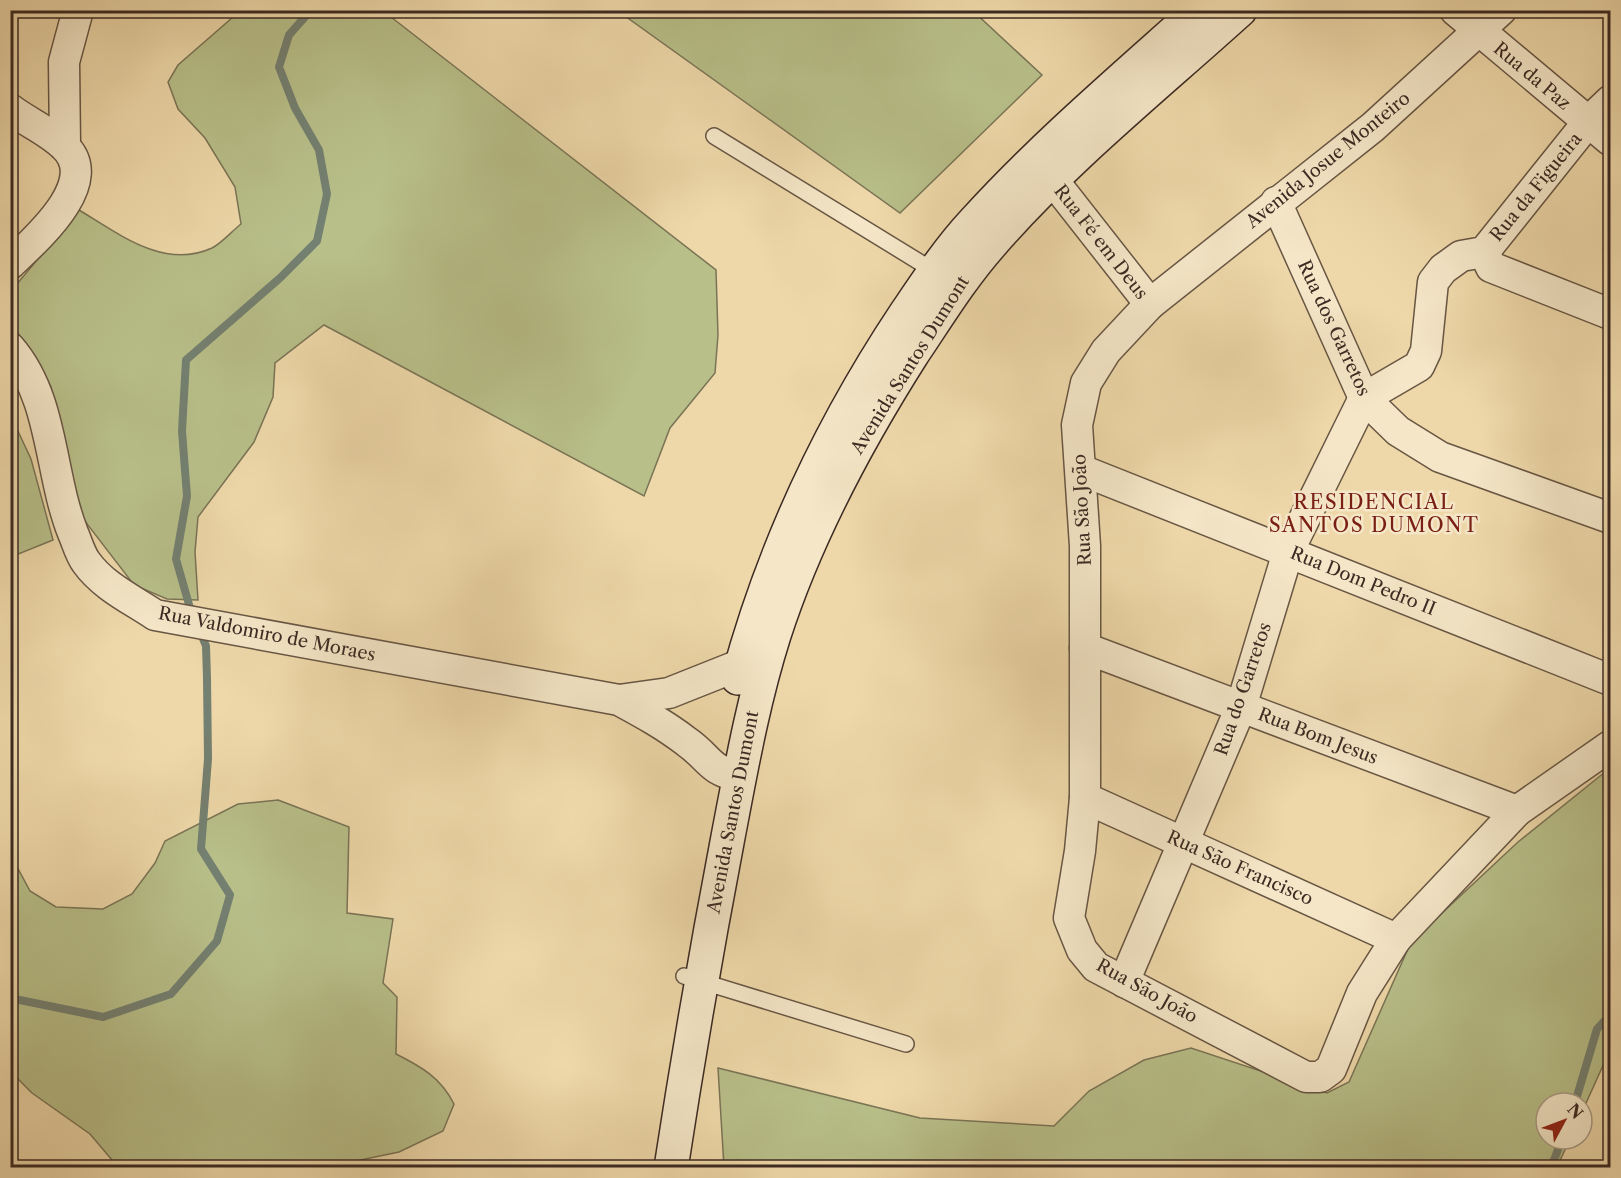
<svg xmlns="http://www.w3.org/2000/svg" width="1621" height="1178" font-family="'Libre Caslon Text',serif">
  <rect width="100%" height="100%" fill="#eed8a9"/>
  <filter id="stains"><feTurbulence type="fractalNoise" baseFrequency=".00333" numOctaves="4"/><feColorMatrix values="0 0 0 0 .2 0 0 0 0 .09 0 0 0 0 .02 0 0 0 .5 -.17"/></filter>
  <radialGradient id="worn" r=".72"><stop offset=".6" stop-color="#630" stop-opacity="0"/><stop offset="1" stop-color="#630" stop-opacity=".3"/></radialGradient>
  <g fill="#b8bf89" stroke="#7a7456" stroke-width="1.5">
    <path d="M382,10L716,270L718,335L715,373L670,428L644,496L324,325L275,363L273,397L254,442L198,517L195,552L198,600L167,599L134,585L84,520L68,473L51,387L35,356L11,324V291L79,210C119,234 164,270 212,248C222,243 232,231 241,224L235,187L205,138L178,109L168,82L178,65L240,11Z"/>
    <polygon points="618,11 973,11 1042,75 900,213"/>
    <polygon points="10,414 31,459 53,540 11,557"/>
    <polygon points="1610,768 1610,1050 1582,1112 1582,1103 1546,1103 1546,1139 1570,1139 1557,1167 724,1167 718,1068 920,1118 1054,1126 1089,1091 1144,1060 1191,1048 1327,1093 1349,1082 1411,942 1518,842"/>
    <path d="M278,800L349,827L347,913L393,919L383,983L397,997L396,1054C422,1067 441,1078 454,1104L443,1131L399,1152L327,1167H118L90,1134L32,1093L11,1072V842L15,863L30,891L56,907L103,909L132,894L155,863L165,841L238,804Z"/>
  </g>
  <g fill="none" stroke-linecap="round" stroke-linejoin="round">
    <g stroke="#748071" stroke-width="8">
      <polyline points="192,615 176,559 187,496 182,431 186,360 280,278 317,241 327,194 319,150 295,108 279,67 289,35 311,10"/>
      <polyline points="10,998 103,1017 171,994 217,941 230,895 201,849 208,759 207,678 206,646 199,629"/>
      <polyline points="1575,1103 1597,1029 1610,1015"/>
      <polyline points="1551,1168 1562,1139"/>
    </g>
    <defs>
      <g id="lane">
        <polyline points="714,136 934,271"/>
        <polyline points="684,976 906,1044"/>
      </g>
      <g id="street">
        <polyline points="1455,10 1610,140"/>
        <polyline points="1501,10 1373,127 1150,304 1106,351 1086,383 1077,425 1085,546 1085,798 1080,851 1069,918 1082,950 1096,967 1306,1077 1320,1077 1331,1069 1362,993 1396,939 1517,811 1610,746"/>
        <path d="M10,109C27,122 49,131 64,146C103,182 35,240 10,264"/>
        <polyline points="65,146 64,62 78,10"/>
        <polyline points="1037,160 1150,304"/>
        <polyline points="1276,202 1364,398 1398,431 1440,457 1610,518"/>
        <polyline points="1484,252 1491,267 1610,314"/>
        <path d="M10,348C54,399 49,473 73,533C77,542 80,554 86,562C103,586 131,599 155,615L619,700C643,713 665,725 687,742C711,759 707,769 740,777"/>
        <polyline points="1081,470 1610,680"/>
        <polyline points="1085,648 1517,811"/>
        <polyline points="619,700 669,693 742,664 759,668"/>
        <polyline points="1085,798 1396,939"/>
        <polyline points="1124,982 1241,707 1288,552 1364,398 1419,366 1426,351 1433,282 1443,269 1461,256 1484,252 1588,122 1610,101"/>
      </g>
      <g id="secondary">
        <path d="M738,678C773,549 832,424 906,313C927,282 948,250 974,222C1043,146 1122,79 1199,10"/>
        <path d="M671,1168C688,1057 707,947 728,837C741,769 753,701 774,635C806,536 857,441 913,353C938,316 961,278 991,244C1065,159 1156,86 1240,10"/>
      </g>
    </defs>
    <use href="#lane" stroke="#685644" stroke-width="18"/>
    <use href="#street" stroke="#685644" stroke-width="33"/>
    <use href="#secondary" stroke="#3c2a23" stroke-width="36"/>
    <use href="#lane" stroke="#f4e6c7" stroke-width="15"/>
    <use href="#street" stroke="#f4e6c7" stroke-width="30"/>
    <use href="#secondary" stroke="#f4e6c7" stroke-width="33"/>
  </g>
  <g text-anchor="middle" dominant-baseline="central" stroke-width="5" stroke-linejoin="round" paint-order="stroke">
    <g font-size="18" fill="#3c2a23" stroke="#f4e6c7">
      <text transform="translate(1532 76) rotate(40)">Rua da Paz</text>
      <text transform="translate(1328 160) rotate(-39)">Avenida Josue Monteiro</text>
      <text transform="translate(1536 187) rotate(-51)">Rua da Figueira</text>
      <text transform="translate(1101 242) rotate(52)">Rua Fé em Deus</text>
      <text transform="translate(1334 328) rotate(65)">Rua dos Garretos</text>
      <text transform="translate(910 365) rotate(-58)">Avenida Santos Dumont</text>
      <text transform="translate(1082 510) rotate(-93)">Rua São João</text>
      <text transform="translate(1363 581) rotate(22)">Rua Dom Pedro II</text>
      <text transform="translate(267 634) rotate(11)">Rua Valdomiro de Moraes</text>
      <text transform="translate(1243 689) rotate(-71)">Rua do Garretos</text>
      <text transform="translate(1318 736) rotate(21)">Rua Bom Jesus</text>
      <text transform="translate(733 812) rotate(-79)">Avenida Santos Dumont</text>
      <text transform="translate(1240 868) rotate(24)">Rua São Francisco</text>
      <text transform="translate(1147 991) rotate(29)">Rua São João</text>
    </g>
    <g font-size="20" letter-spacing="1.5" fill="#7a1f14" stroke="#f4e6c7">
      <text x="1374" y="502">RESIDENCIAL<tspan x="1374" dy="23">SANTOS DUMONT</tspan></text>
    </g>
  </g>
  <rect width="1621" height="1178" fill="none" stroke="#eed8a9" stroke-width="36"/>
  <rect x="12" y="12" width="1597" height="1154" fill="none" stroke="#3c2a23" stroke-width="3"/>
  <rect x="18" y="18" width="1585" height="1142" fill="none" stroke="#3c2a23" stroke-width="1.5"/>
  <g transform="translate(1564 1121) rotate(49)"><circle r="28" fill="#f4e6c7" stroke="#aa9b85" stroke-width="1.5"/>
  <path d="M0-4.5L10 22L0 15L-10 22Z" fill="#8f2418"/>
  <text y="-9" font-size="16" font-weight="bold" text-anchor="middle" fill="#3c2a23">N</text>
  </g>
  <rect width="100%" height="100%" filter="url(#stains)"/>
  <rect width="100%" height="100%" fill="url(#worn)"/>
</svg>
